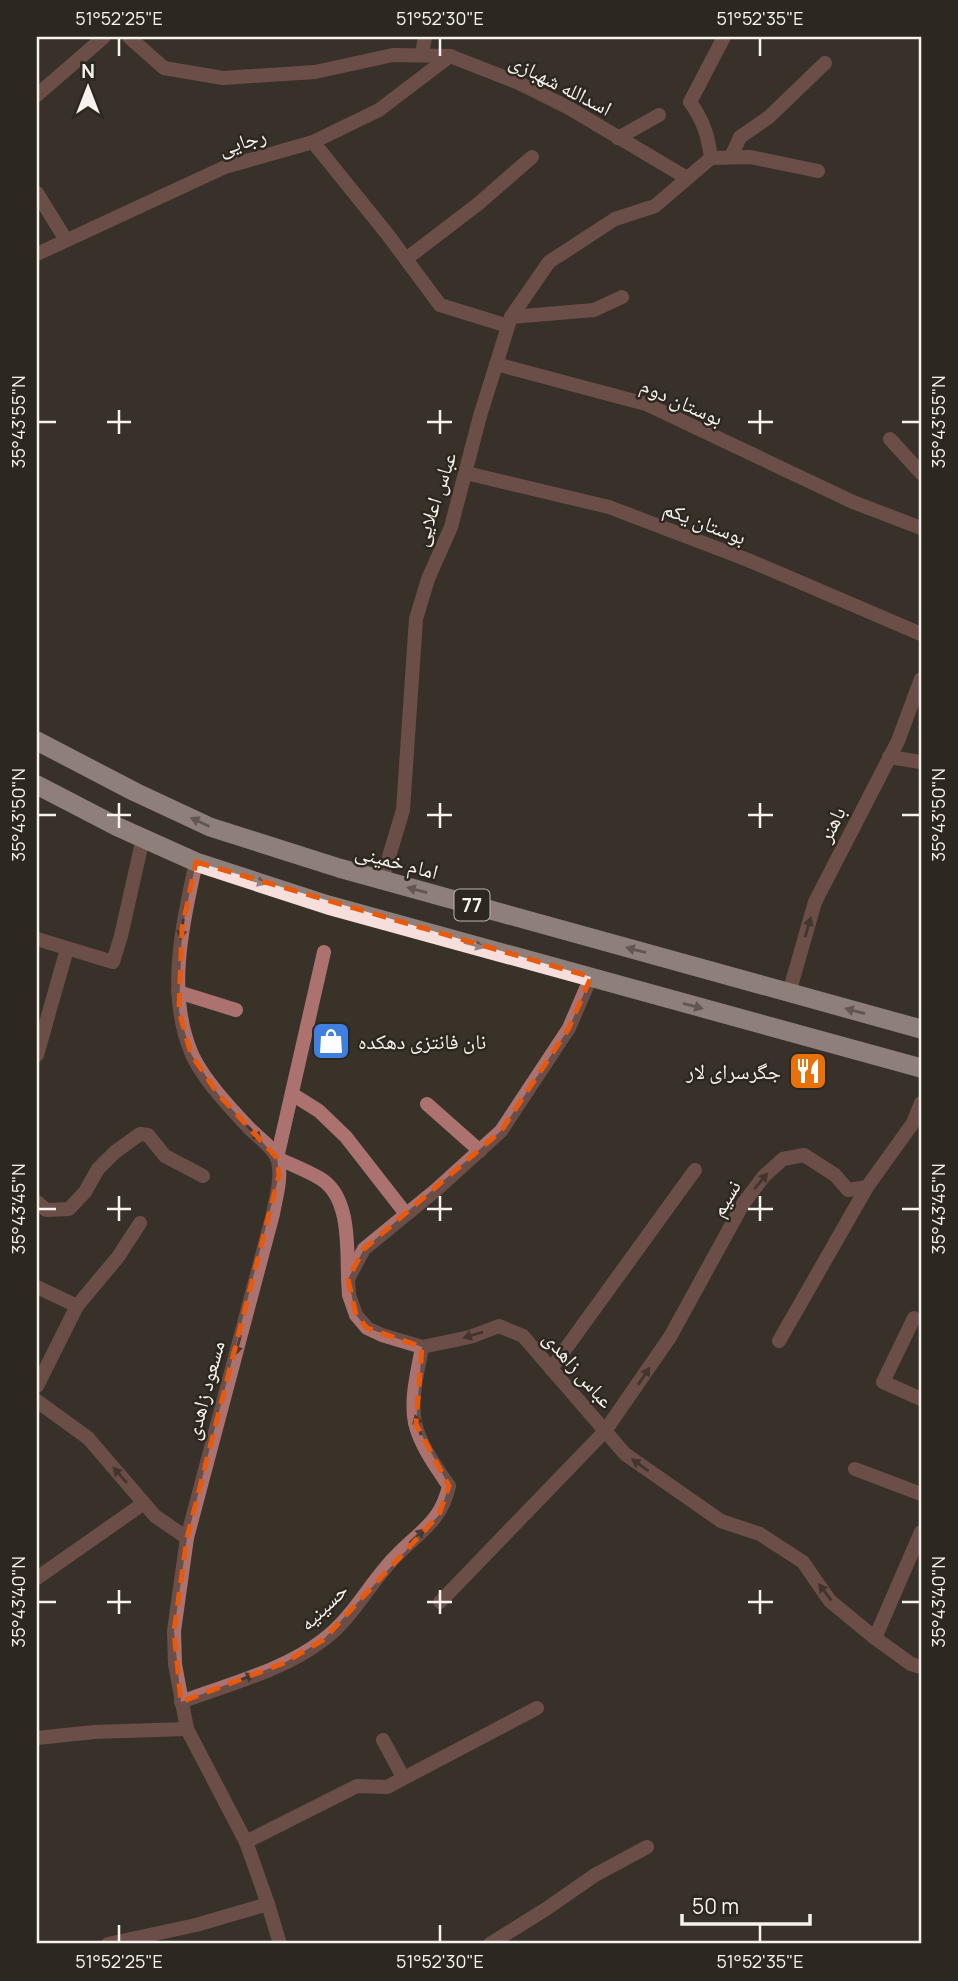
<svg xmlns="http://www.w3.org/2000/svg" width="958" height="1981" font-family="Manrope,'Noto Naskh Arabic',sans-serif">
  <rect width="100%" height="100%" fill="#383229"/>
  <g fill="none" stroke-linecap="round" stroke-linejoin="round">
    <g stroke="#ab7270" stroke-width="14">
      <polyline points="129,37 164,68 223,78 315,72 393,55 450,56 519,83 569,108 687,178"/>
      <polyline points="422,55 425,37"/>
      <polyline points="37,95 104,37"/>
      <polyline points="618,138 659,115"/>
      <polyline points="313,142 388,235 440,305 508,326"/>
      <polyline points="731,157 740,137 769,117 825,63"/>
      <path d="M711,158C708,135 703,120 690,102L724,37"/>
      <polyline points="37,193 66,240"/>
      <polyline points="37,254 225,167 313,142 379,110 450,56"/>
      <polyline points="406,259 478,204 532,157"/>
      <polyline points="511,317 594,310 622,297"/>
      <polyline points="496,364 646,404 853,502 921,528"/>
      <polyline points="890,439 921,473"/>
      <polyline points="466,473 609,507 748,560 921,634"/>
      <polyline points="889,757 921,762"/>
      <polyline points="382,880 403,810 416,619 428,579 451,527 480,416 511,317 549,262 615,219 655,206 711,158 750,157 818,171"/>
      <polyline points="37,939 113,962 121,936 143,838"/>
      <polyline points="178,992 236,1010"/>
      <polyline points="789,993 815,902 898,741 921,679"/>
      <polyline points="37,1055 67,949"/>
      <polyline points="292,1094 319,1111 346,1137 406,1214"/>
      <polyline points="427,1104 480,1151"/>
      <polyline points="277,1158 324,952"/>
      <polyline points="37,1202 46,1210 69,1209 85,1192 98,1169 115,1152 140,1134 148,1135 165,1156 203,1176"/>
      <polyline points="37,1287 77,1306"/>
      <polyline points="914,1318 883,1382 921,1399"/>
      <polyline points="779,1341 867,1187"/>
      <polyline points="551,1369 695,1170"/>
      <polyline points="37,1386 77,1306 118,1257 140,1223"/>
      <polyline points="37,1401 88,1438 155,1516 187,1538"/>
      <polyline points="855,1469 921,1494"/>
      <polyline points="37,1578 144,1503"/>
      <polyline points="440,1602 605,1431 670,1337 743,1204 764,1176 783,1159 804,1155 835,1175 848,1190 867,1187 913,1123 921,1103"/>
      <polyline points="875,1638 921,1532"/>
      <path d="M181,1702C226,1685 285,1670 323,1640C353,1618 370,1582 396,1556C420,1531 441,1522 449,1486C436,1467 420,1445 415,1423C410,1398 418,1371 422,1347"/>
      <polyline points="37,1738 94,1732 187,1729"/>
      <polyline points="383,1740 403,1777"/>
      <polyline points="246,1842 357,1786 387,1787 537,1708"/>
      <polyline points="108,1944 196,1925 268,1904"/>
      <polyline points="490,1944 546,1909 595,1875 647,1847"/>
    </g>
    <g stroke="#ab7270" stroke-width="14">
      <path d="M196,862C183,924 166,991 191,1052C201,1077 231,1109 250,1129C258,1137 275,1149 278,1161C282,1178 276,1197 273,1214L187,1538L174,1631L175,1664L187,1729L246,1842L268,1904L280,1944"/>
      <polyline points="591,977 569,1028 501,1131 436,1190 364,1249 348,1279 349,1295 356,1315 367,1328 382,1335 422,1347 470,1337 499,1326 523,1336 625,1454 721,1521 760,1534 803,1562 830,1601 875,1638 911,1664 921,1667"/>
      <path d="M277,1158C292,1165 308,1171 321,1179C350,1197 347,1246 348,1275"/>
    </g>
    <g stroke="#f6dedc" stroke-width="19">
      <polyline points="37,741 135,792 210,827 339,868 921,1029"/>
      <polyline points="37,785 118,827 196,862 328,905 921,1068"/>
    </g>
  </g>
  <defs><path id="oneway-solid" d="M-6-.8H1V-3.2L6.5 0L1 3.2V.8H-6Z" transform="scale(1.75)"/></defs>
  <g fill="#92837e">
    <use href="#oneway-solid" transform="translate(200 822) rotate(-155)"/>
    <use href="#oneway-solid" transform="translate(256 881) rotate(18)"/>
    <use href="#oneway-solid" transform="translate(417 890) rotate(-165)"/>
    <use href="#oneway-solid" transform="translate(474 945) rotate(15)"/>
    <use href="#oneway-solid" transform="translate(636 950) rotate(-165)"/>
    <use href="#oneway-solid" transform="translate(693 1006) rotate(15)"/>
    <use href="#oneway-solid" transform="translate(855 1011) rotate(-165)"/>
  </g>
  <g fill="#4c3a33">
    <use href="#oneway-solid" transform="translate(808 927) rotate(-74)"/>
    <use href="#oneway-solid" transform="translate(182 929) rotate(98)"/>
    <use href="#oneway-solid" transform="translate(254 1133) rotate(47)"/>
    <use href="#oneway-solid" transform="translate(761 1181) rotate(-50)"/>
    <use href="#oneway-solid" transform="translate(473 1335) rotate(163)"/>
    <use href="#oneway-solid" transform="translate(238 1345) rotate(105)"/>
    <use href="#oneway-solid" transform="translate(644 1376) rotate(-56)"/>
    <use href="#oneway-solid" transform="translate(418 1425) rotate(-106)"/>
    <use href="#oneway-solid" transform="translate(640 1465) rotate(-144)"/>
    <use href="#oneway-solid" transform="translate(120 1475) rotate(-131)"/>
    <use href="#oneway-solid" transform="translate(417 1536) rotate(-43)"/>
    <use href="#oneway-solid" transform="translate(825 1592) rotate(-127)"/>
    <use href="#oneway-solid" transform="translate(245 1678) rotate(-21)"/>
  </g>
  <path d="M0 0H958V1981H0ZM196,862L591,977L569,1028L501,1131L364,1249L348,1279L356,1315L367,1328L422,1347L416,1424L449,1486L439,1515L323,1640L284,1663L181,1702L174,1631L187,1538L279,1175L277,1158L218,1094L191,1054L179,1011L182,929Z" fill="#383229" fill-opacity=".55" fill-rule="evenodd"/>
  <path fill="none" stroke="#e8590c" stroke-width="5" stroke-dasharray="14 9" stroke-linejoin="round" d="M196,862L591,977L569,1028L501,1131L364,1249L348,1279L356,1315L367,1328L422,1347L416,1424L449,1486L439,1515L323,1640L284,1663L181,1702L174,1631L187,1538L279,1175L277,1158L218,1094L191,1054L179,1011L182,929Z"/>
  <path fill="none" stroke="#f6f2ed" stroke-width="2.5" d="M119,38V56M440,38V56M760,38V56M119,410V434M440,410V434M760,410V434M38,422H56M107,422H131M427,422H452M748,422H773M902,422H920M119,803V828M440,803V828M760,803V828M38,815H56M107,815H131M427,815H452M748,815H773M902,815H920M119,1196V1221M440,1196V1221M760,1196V1221M38,1209H56M107,1209H131M427,1209H452M748,1209H773M902,1209H920M119,1590V1614M440,1590V1614M760,1590V1614M38,1602H56M107,1602H131M427,1602H452M748,1602H773M902,1602H920M119,1925V1942M440,1925V1942M760,1925V1942"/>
  <defs>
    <symbol id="shop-square" viewBox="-11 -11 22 22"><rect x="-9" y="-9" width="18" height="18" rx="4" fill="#3f7fe0" stroke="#2d281f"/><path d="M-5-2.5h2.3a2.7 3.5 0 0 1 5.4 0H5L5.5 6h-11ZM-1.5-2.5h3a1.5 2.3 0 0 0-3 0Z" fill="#fff"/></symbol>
    <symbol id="restaurant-square" viewBox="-11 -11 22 22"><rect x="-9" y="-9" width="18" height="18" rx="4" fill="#e8710a" stroke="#2d281f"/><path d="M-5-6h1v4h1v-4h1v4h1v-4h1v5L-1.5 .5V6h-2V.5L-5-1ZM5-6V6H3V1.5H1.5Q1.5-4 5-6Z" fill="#fff"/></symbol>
  </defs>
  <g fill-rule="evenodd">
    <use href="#shop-square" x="309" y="1019" width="44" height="44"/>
    <use href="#restaurant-square" x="786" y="1049" width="44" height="44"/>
  </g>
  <g text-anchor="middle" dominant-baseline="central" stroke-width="5" stroke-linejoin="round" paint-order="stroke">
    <rect fill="#2d281f" stroke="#bab5af" stroke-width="2" x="454.5" y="889.5" width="35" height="31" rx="5"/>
    <g font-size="19" font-weight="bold" fill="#f6f2ed">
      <text x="472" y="905">77</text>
    </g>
    <g font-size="21" fill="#f6f2ed" stroke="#2d281f">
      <text transform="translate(561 84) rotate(27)">اسدالله شهبازی</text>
      <text transform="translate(242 141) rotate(-17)">رجایی</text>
      <text transform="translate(682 401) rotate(24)">بوستان دوم</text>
      <text transform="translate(434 499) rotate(-72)">عباس اعلایی</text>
      <text transform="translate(705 522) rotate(21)">بوستان یکم</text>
      <text transform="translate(831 824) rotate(-63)">باهنر</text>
      <text transform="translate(397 861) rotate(15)">امام خمینی</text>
      <text transform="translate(725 1198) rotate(-59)">نسیم</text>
      <text transform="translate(579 1369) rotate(49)">عباس زاهدی</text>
      <text transform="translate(204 1390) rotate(-75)">مسعود زاهدی</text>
      <text transform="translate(323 1606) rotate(-44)">حسینیه</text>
    </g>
    <g font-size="21" fill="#f6f2ed" stroke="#2d281f" text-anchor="start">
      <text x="358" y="1041">نان فانتزی دهکده</text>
      <text x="781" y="1071" text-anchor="end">جگرسرای لار</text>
    </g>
  </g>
  <rect width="958" height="1981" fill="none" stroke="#2d281f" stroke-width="77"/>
  <g transform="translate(88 88)" stroke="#2d281f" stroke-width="5" paint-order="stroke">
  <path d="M0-5L12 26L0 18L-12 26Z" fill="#f6f2ed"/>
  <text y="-10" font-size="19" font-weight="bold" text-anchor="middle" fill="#f6f2ed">N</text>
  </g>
  <path d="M682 1914v10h128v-10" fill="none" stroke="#f6f2ed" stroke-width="3.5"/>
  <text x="692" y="1914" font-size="21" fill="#f6f2ed" stroke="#2d281f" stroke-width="5" paint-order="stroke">50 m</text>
  <rect x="38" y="38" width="882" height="1904" fill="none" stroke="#f6f2ed" stroke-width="2.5"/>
  <g font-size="18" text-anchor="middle" fill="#f6f2ed">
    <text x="119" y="25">51°52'25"E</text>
    <text x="440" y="25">51°52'30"E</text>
    <text x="760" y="25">51°52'35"E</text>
    <text transform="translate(19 422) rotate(-90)" y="6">35°43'55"N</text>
    <text transform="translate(939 422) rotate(-90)" y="6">35°43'55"N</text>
    <text transform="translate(19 815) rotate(-90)" y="6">35°43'50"N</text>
    <text transform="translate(939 815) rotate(-90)" y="6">35°43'50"N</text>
    <text transform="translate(19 1209) rotate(-90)" y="6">35°43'45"N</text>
    <text transform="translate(939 1209) rotate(-90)" y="6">35°43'45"N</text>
    <text transform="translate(19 1602) rotate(-90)" y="6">35°43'40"N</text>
    <text transform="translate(939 1602) rotate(-90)" y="6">35°43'40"N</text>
    <text x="119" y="1968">51°52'25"E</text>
    <text x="440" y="1968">51°52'30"E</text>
    <text x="760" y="1968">51°52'35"E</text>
  </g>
</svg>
